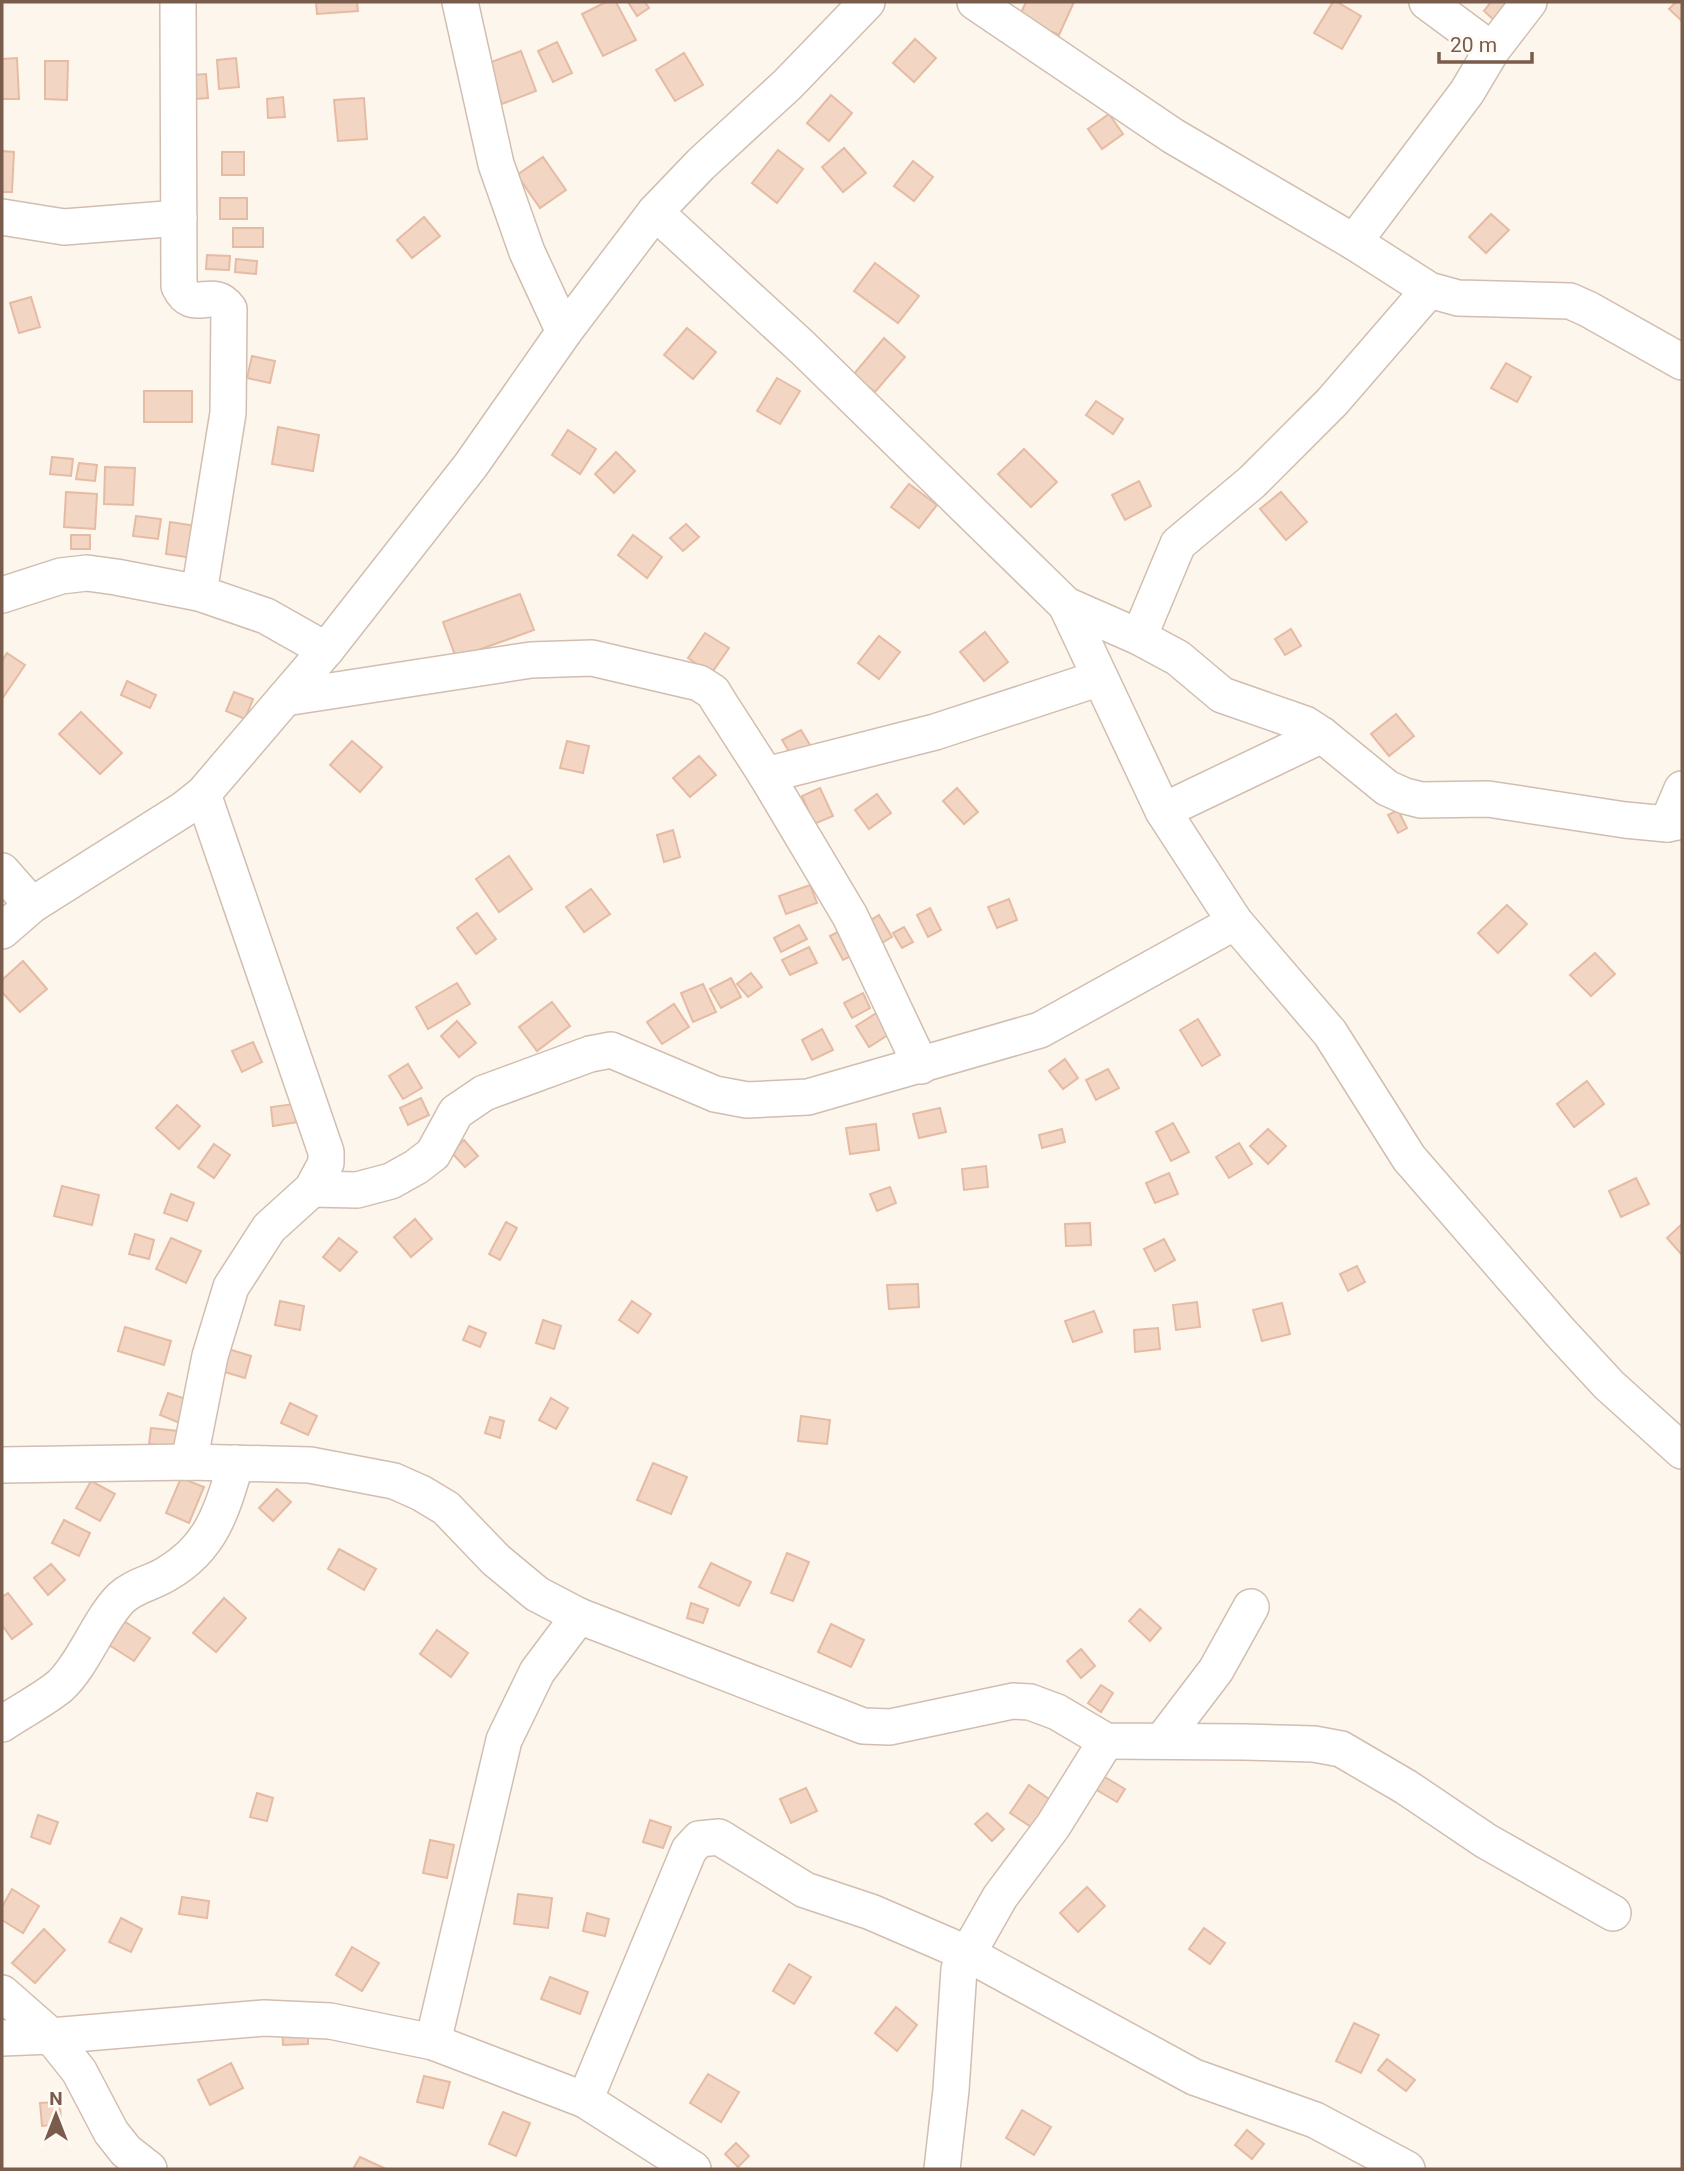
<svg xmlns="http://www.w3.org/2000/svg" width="1684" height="2171" font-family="Roboto,sans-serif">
  <rect width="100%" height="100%" fill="#fdf6ec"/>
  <g fill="#f3d5c3" stroke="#e6bba3" stroke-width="2">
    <polygon points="316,2 357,2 358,11 317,14"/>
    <polygon points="606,2 616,2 636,40 603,56 582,14"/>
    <polygon points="628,2 645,2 649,8 637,16"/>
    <polygon points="1026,2 1074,2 1059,35 1019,17"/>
    <polygon points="1333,2 1337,2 1361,16 1342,49 1314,33"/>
    <polygon points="1491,2 1511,2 1495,21 1484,11"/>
    <polygon points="1676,2 1682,2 1682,21 1669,9"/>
    <polygon points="915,39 936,58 914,82 893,63"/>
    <polygon points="557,42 572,73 553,82 538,51"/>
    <polygon points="521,51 536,91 502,104 486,64"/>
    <polygon points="684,53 703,85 675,101 656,70"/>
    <polygon points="17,58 19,99 2,99 2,59"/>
    <polygon points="236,58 239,87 219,89 217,60"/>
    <polygon points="45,61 68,61 67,100 45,99"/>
    <polygon points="206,74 208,98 182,100 180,76"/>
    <polygon points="831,95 852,113 829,141 807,123"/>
    <polygon points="283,97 285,117 268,118 267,99"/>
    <polygon points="364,98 367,139 338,141 334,100"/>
    <polygon points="1109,114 1123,134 1102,149 1088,129"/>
    <polygon points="844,148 866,173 843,192 822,167"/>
    <polygon points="778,150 803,169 777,203 752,183"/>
    <polygon points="2,151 14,152 12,192 2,192"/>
    <rect x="222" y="152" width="22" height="23"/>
    <polygon points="543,157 566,190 540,208 517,175"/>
    <polygon points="913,161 933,177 914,201 894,186"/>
    <rect x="220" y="198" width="27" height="21"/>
    <polygon points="1491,214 1509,230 1486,253 1469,237"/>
    <polygon points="424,217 440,236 412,258 397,240"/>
    <rect x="233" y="228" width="30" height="19"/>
    <polygon points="207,255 230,256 229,270 206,269"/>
    <polygon points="236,259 257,261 256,274 235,272"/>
    <polygon points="875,263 919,296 898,323 854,291"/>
    <polygon points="31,297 40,327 19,333 10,303"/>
    <polygon points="687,328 716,352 693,379 664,355"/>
    <polygon points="884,338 905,357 875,392 853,375"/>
    <polygon points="252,356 275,361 270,383 247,378"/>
    <polygon points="1506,363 1531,377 1517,402 1491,388"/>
    <polygon points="777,378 800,391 780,424 757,411"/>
    <rect x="144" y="391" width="48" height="31"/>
    <polygon points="1096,401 1123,419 1113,434 1086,415"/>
    <polygon points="278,427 319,435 313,471 272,464"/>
    <polygon points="568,430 596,449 580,474 552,455"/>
    <polygon points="1024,449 1057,482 1031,507 998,474"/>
    <polygon points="616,452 635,471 614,493 595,474"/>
    <polygon points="52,457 73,459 71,476 50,474"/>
    <polygon points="79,463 97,465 95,481 76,479"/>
    <polygon points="105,467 135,468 133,505 104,504"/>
    <polygon points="1139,481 1151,506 1125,520 1112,495"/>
    <polygon points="909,484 937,505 919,528 891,507"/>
    <polygon points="66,492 97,494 95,529 64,527"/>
    <polygon points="1281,492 1307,522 1286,540 1260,509"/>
    <polygon points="136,516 161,519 158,539 133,536"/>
    <polygon points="170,522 197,526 193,558 166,554"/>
    <polygon points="686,524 699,537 683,551 670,538"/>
    <rect x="71" y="535" width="19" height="14"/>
    <polygon points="633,535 662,557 647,578 618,555"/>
    <polygon points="520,594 534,630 456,658 443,622"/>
    <polygon points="1291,629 1301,646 1285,655 1275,639"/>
    <polygon points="985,632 1008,662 984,681 960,652"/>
    <polygon points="705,633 729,648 711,674 688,658"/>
    <polygon points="879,636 900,652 879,679 858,663"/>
    <polygon points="7,653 25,665 2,699 2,661"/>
    <polygon points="127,681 156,695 150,708 121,695"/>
    <polygon points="234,692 253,699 245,719 226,711"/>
    <polygon points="81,712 122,753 100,774 59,734"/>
    <polygon points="1396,714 1414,736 1389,756 1371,734"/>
    <polygon points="801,730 813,750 795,761 782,740"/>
    <polygon points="352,741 382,767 360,792 330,765"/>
    <polygon points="567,741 589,746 583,773 560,768"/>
    <polygon points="699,756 716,775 690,797 673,778"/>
    <polygon points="820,788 833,816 814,824 802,796"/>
    <polygon points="957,788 978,812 964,824 943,801"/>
    <polygon points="877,794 891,813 869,829 855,810"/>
    <polygon points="1398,810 1407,828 1398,833 1388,815"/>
    <polygon points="673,830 680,857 664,862 657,835"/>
    <polygon points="509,856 532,889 499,912 476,879"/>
    <polygon points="810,885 817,903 786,914 779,896"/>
    <polygon points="591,889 610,914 584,932 566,907"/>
    <polygon points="1009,899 1017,920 997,928 988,907"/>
    <polygon points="1507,905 1527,924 1498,953 1478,933"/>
    <polygon points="930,908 941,930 928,937 917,915"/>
    <polygon points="477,913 496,939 476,954 457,928"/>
    <polygon points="879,915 892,937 875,947 863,925"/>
    <polygon points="799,925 807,939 781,952 774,938"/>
    <polygon points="847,927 861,951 843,960 830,936"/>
    <polygon points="904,927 913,942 902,948 893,933"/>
    <polygon points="809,947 817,963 790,975 782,960"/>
    <polygon points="1595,953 1615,974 1591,996 1570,975"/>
    <polygon points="23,961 47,989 20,1012 2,992 2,980"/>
    <polygon points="751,973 762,987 748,997 737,984"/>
    <polygon points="731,978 741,997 721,1008 710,989"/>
    <polygon points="457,983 470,1004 428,1029 416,1007"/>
    <polygon points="703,984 716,1012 693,1022 681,993"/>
    <polygon points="863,993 870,1008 852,1018 844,1003"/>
    <polygon points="552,1002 570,1026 537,1051 519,1027"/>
    <polygon points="674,1004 689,1027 662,1044 647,1022"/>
    <polygon points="878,1012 891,1033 869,1047 856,1026"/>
    <polygon points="1198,1019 1220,1055 1202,1066 1180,1030"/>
    <polygon points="457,1021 476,1043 459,1057 441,1036"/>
    <polygon points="822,1029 833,1050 812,1060 802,1040"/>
    <polygon points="253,1042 262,1062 242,1072 232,1051"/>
    <polygon points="1065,1059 1078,1078 1063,1089 1049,1071"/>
    <polygon points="408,1064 422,1088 403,1099 389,1076"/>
    <polygon points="1108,1069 1119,1088 1096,1100 1086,1080"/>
    <polygon points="1587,1081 1604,1104 1574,1127 1557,1104"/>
    <polygon points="421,1098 429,1115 408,1125 400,1108"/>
    <polygon points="302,1103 304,1121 273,1126 271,1107"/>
    <polygon points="177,1105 200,1126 179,1149 156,1128"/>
    <polygon points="940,1108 946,1132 919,1138 913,1114"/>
    <polygon points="1173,1123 1189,1152 1171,1161 1156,1132"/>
    <polygon points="876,1124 879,1150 850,1154 846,1128"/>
    <polygon points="1062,1129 1065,1142 1042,1148 1039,1135"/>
    <polygon points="1268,1129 1286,1146 1268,1164 1250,1146"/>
    <polygon points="464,1140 478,1156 465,1167 451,1152"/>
    <polygon points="1239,1143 1252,1164 1229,1178 1216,1157"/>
    <polygon points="214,1144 230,1155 214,1178 198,1167"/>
    <polygon points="986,1166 988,1187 964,1190 962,1169"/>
    <polygon points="1169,1173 1178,1194 1155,1203 1146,1183"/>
    <polygon points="1636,1178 1649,1204 1621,1217 1609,1191"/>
    <polygon points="62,1186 99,1195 92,1225 54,1216"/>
    <polygon points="890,1187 896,1203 877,1211 870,1194"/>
    <polygon points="171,1194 194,1203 187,1221 164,1213"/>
    <polygon points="415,1219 432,1239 411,1257 394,1237"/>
    <polygon points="506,1222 517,1228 500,1260 489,1254"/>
    <polygon points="1090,1223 1091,1245 1066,1246 1065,1224"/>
    <polygon points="1682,1224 1682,1255 1667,1238"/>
    <polygon points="135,1234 154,1240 149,1259 129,1254"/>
    <polygon points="171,1238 201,1251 186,1283 156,1269"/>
    <polygon points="339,1238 357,1252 340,1271 323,1257"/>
    <polygon points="1164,1239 1175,1260 1155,1271 1144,1249"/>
    <polygon points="1357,1266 1365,1282 1348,1291 1340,1274"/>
    <polygon points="918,1284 919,1307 889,1309 887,1285"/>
    <polygon points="280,1301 304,1306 300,1330 275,1325"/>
    <polygon points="632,1301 651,1314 638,1333 619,1320"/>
    <polygon points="1197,1302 1200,1327 1176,1330 1173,1305"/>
    <polygon points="1282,1303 1290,1334 1262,1341 1253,1310"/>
    <polygon points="1094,1311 1102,1332 1073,1342 1065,1321"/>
    <polygon points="543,1320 561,1326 554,1349 536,1343"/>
    <polygon points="469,1326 486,1333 480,1347 463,1340"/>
    <polygon points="125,1327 171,1341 164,1365 118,1351"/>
    <polygon points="1158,1328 1160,1349 1135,1352 1134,1330"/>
    <polygon points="225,1348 251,1356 245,1378 218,1370"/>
    <polygon points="168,1393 189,1400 180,1423 160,1415"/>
    <polygon points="551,1398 568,1408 556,1429 539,1420"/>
    <polygon points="290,1403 317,1416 308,1435 281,1423"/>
    <polygon points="801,1416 830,1420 827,1444 798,1441"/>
    <polygon points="490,1417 504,1421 500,1438 485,1433"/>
    <polygon points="151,1428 178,1431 176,1447 149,1444"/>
    <polygon points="653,1463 687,1477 671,1514 637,1500"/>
    <polygon points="181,1478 204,1487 189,1523 166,1513"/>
    <polygon points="91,1481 115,1494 100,1521 76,1508"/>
    <polygon points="277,1489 291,1502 273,1521 259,1508"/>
    <polygon points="64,1520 90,1533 79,1556 52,1543"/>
    <polygon points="339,1549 376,1569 364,1590 328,1569"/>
    <polygon points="787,1553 809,1562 793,1601 771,1593"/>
    <polygon points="711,1563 751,1582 739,1606 699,1587"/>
    <polygon points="51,1564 65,1580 48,1595 34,1578"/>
    <polygon points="8,1593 32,1624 12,1639 2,1625 2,1597"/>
    <polygon points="224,1598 246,1618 216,1652 193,1633"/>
    <polygon points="691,1603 708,1609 703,1623 687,1618"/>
    <polygon points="1140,1609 1161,1628 1150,1641 1129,1621"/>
    <polygon points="124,1621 150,1638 134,1661 109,1645"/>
    <polygon points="831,1624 864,1640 851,1667 818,1652"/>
    <polygon points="437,1630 468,1653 451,1677 420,1654"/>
    <polygon points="1081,1649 1095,1666 1081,1678 1067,1661"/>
    <polygon points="1101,1685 1113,1693 1101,1712 1088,1703"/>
    <polygon points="1103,1776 1125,1789 1117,1802 1095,1789"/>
    <polygon points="1029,1785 1056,1804 1037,1831 1010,1813"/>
    <polygon points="806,1788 817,1811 791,1823 780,1799"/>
    <polygon points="257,1793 273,1798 267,1821 250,1817"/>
    <polygon points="987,1813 1004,1829 992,1841 975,1824"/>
    <polygon points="38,1815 58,1822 50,1844 31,1837"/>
    <polygon points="650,1820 671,1827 663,1848 643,1842"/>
    <polygon points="430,1840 454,1845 447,1878 423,1873"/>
    <polygon points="1087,1887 1105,1906 1078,1932 1060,1913"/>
    <polygon points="12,1889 39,1906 23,1933 2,1920 2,1907"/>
    <polygon points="518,1894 552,1898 548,1928 514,1924"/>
    <polygon points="182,1897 209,1901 207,1918 179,1914"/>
    <polygon points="587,1913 609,1919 605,1936 583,1931"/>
    <polygon points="121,1918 142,1929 131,1952 109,1942"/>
    <polygon points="1204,1928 1225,1943 1210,1964 1189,1949"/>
    <polygon points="44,1929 65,1950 35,1983 12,1963"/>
    <polygon points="352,1947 379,1963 362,1991 336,1975"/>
    <polygon points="789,1964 811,1977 794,2004 773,1991"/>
    <polygon points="550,1977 588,1992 580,2014 541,1999"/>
    <polygon points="896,2007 917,2025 897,2051 875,2033"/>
    <polygon points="1354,2023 1379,2035 1361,2073 1336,2061"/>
    <polygon points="308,2025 308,2044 283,2045 282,2026"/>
    <polygon points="1387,2059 1415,2080 1406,2091 1378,2070"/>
    <polygon points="231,2063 243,2088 210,2105 198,2080"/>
    <polygon points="708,2074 739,2092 721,2122 690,2103"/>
    <polygon points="424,2076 450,2082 443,2108 417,2102"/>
    <polygon points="60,2102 61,2124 42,2126 40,2103"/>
    <polygon points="1022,2110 1051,2127 1034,2155 1006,2138"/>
    <polygon points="503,2112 530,2123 516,2156 489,2144"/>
    <polygon points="1247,2130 1264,2144 1252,2159 1235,2145"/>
    <polygon points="736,2143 749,2156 738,2167 725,2154"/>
    <polygon points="360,2157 386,2169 353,2169"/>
  </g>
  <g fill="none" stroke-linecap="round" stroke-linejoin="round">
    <defs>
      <g id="minor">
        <path d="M178,2L179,286C193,316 212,285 229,309L228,413L199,593"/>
        <polyline points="460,2 496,164 527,252 564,332"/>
        <polyline points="975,2 1173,136 1354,242 1429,290 1458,298 1570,301 1588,309 1682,362"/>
        <polyline points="1427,2 1492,50"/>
        <polyline points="655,212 803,348 1066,605 1139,637 1178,658 1222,695 1305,724 1322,735 1387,788 1405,796 1421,800 1488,799 1625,820 1667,824 1682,821"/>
        <polyline points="2,217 64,227 179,218"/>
        <polyline points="1354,242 1467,92 1492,50 1529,2"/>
        <polyline points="2,595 61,576 87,573 116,577 199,593 266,616 326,650"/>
        <polyline points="1066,605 1163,811 1235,922 1330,1033 1409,1158 1559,1331 1609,1385 1682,1451"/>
        <polyline points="1139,637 1178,544 1252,482 1332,402 1429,290"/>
        <polyline points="285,698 531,660 592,658 699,683 713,692 719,702 766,775 850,916 921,1066"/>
        <polyline points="766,775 935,732 1100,678"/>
        <polyline points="1163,811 1322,735"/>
        <polyline points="1667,824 1682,789"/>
        <polyline points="2,871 32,905"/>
        <polyline points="2,931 32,905 184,809 203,794 326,650 471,465 564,332 655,212 701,164 788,84 867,2"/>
        <polyline points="312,1189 357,1190 391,1181 416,1167 433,1154 456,1112 484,1093 590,1054 611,1050 715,1094 747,1100 808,1097 1040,1030 1235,922"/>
        <polyline points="189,1462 210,1356 231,1287 269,1228 312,1189 326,1163 326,1152 203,794"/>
        <polyline points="2,1465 189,1462 310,1465 394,1481 421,1493 446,1508 496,1560 537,1594 579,1616 863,1726 890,1727 1013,1701 1030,1702 1057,1712 1106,1741 1244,1742 1314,1744 1341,1749 1406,1787 1486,1841 1613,1913"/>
        <path d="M2,1724C21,1711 43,1700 60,1686C83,1665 99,1620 121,1598C135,1585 153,1583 168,1573C212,1547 222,1510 236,1463"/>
        <polyline points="1162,1741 1216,1670 1251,1607"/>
        <polyline points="2,1993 51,2036 79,2071 111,2132 126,2151 149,2169"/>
        <polyline points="2,2038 51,2036 264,2018 330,2021 433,2042 585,2100 693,2169"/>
        <polyline points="433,2042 504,1740 537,1672 579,1616"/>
        <polyline points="585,2100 689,1850 699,1839 719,1837 805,1890 871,1912 966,1953 1194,2077 1315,2120 1407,2169"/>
        <polyline points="942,2169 951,2090 959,1969 1000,1897 1053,1826 1106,1741"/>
      </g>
    </defs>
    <use href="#minor" stroke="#d1beb0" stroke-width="38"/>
    <use href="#minor" stroke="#fff" stroke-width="35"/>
  </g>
  <rect width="1684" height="2171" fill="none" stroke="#7a5c4d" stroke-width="7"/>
  <g transform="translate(56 2115)" stroke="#fffaf3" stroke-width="5" paint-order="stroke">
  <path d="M0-5L12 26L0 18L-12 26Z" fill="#7a5c4d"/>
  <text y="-10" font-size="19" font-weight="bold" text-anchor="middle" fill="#7a5c4d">N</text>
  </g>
  <path d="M1439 52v10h93v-10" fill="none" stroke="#7a5c4d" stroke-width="3.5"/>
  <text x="1450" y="52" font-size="21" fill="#7a5c4d" stroke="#fffaf3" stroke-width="5" paint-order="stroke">20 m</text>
</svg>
